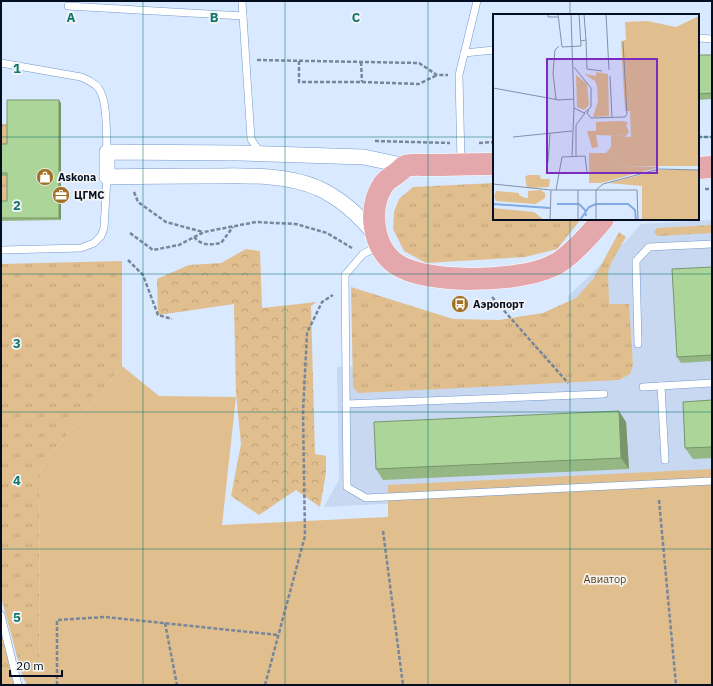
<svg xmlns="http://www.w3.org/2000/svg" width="713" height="686" font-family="'IBM Plex Sans',sans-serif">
  <defs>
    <pattern id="grass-tufts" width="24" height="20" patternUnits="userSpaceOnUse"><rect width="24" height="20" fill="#e0be8e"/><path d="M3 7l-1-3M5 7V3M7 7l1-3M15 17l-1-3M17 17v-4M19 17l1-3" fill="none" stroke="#bfa27a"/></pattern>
    <pattern id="forest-crowns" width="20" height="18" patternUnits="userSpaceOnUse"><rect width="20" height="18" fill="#e0be8e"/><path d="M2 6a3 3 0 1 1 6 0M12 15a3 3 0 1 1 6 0" fill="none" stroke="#bfa27a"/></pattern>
  </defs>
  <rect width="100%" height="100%" fill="#d9e9ff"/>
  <polygon fill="#c7d8f0" points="712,220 712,487 324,507 339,480 337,367 571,360 568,296 627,240 641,224"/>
  <g fill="url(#grass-tufts)">
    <rect x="1" y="124" width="8" height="23"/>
    <polygon points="1,176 9,176 9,203 1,204"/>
    <polygon points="494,183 494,219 581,219 557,249 525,257 426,263 404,251 393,229 394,212 399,199 413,187"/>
    <polygon points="712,225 712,233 657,236 654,232 657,228"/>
    <polygon points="619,232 626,237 612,261 608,271 609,304 629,304 633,365 630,374 619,380 358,393 353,387 351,287 453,319 499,320 543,313 576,298 594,278"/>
    <polygon points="122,261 122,366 48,458 43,465 40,472 39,685 27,685 22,675 1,597 1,264"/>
    <polygon points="1,632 15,685 1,685"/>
  </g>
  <polygon fill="url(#forest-crowns)" points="246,249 260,251 262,308 317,302 311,306 315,454 326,456 326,473 320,507 296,490 259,515 231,496 241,444 236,393 234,304 158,315 157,279 189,265 221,263"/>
  <polygon fill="#e0be8e" points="122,366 159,396 236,397 222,525 388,517 388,485 712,469 712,685 39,685 40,472 43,465 48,458"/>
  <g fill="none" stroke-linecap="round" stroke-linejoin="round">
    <defs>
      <g id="lane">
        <polyline points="242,1 251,139 261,154"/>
        <polyline points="68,6 243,16"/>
        <polyline points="698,38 712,39"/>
        <polyline points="464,53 494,50"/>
        <path d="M1,63L81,77C88,80 95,83 99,89C108,102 106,136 107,152"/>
        <polyline points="461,162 459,75 477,1"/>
        <polyline points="3,250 81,248 94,243 101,236 104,228 107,177"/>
        <polyline points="380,252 371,250 363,254 345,275 347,487 366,498 712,481"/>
        <polyline points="638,344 636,261 649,247 712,244"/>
        <polyline points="661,386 665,460"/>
        <polyline points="643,387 712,383"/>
        <polyline points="346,404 604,394"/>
        <polyline points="1,615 18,685"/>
      </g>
      <path id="street" d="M376,236C360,216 342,199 318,188C283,173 241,176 204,176C172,176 139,176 107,177V152L240,153L364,157L406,166"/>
      <g id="primary">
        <path d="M494,164C472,164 450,165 427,165C421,165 412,164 406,166C403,167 400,171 397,173C392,177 386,180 383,185C368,208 372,247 396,264C426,285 520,282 552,266C569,259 591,233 603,219"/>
        <polyline points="698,168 712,167"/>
      </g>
    </defs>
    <use href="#lane" stroke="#7399cc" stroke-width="8"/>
    <use href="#street" stroke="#7399cc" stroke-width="16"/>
    <use href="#primary" stroke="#fff" stroke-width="23"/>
    <g stroke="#78869a" stroke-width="2.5" stroke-dasharray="4 2" stroke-linecap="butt">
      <polyline points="257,60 419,63 437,75 448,75"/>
      <polyline points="299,61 299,82 362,82 419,84 437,75"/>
      <polyline points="361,62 362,82"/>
      <polyline points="698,137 712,137"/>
      <polyline points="375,141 450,143"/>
      <polyline points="479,143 494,142"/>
      <polyline points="705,189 712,189"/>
      <polyline points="134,192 138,202 166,222 203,232"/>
      <polyline points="130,233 153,250 179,245 204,232 256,222 296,224 327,233 352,248"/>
      <path d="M194,237C202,246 210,245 221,243L233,227"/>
      <polyline points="128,260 143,275 158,315 172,319"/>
      <polyline points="492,297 568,383"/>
      <polyline points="659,500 676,685"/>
      <polyline points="383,531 403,685"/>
      <polyline points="165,623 177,685"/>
      <polyline points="57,685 57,620 105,617 278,635"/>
      <polyline points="265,685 305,536 303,412 307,333 322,302 333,295"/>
    </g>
    <use href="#lane" stroke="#fff" stroke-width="7"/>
    <use href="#street" stroke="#fff" stroke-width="15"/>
    <use href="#primary" stroke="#e4a7ac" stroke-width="22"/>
  </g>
  <g fill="#94b784">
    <polygon points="698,55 712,55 712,99 698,100"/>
    <polygon points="61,103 61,220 1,221 1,201 7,201 7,176 1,176 1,144 7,144"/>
    <polygon points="712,267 712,361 681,363 677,357"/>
    <polygon points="712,400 712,458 693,459 685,448"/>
    <polygon points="626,422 629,469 383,480 376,469"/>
  </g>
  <g fill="#78956b">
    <polygon points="59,100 61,103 61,220 59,218"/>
    <polygon points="619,411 626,422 629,469 621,458"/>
  </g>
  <g fill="#acd599" stroke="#78956b">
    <polygon points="698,55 712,55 712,93 698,94"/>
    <polygon points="7,100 59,100 59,218 1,218 1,201 7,201 7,173 1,173 1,144 7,144"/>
    <polygon points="712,267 712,355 677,357 672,269"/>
    <polygon points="712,400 712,447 685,448 683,402"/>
    <polygon points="619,411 621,458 376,469 374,422"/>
  </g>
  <path fill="none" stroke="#0f766e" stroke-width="1" stroke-opacity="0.55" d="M143,1V685M285,1V685M428,1V685M570,1V15M1,137H494M698,137H712M570,219V685M1,274H712M1,412H712M1,549H712"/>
  <defs>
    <symbol id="shop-disc" viewBox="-11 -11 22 22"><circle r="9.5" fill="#a17225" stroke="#f4f4f4"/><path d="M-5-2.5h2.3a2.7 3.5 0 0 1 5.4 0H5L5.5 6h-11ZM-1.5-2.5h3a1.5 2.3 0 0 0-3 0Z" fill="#fff"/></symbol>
    <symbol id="office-disc" viewBox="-11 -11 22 22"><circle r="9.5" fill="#a17225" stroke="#f4f4f4"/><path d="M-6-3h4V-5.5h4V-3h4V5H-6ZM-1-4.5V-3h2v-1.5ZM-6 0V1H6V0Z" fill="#fff"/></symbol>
    <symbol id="bus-disc" viewBox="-11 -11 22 22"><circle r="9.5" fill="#a17225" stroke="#f4f4f4"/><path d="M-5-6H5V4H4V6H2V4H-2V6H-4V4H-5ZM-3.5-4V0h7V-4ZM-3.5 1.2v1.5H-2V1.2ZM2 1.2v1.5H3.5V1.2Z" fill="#fff"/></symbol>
  </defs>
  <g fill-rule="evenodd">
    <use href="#shop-disc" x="35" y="167" width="20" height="20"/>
    <use href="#office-disc" x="51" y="185" width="20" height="20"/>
    <use href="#bus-disc" x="450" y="294" width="20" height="20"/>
  </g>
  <g text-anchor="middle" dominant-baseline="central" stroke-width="3.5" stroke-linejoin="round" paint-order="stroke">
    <g font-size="11" font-weight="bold" fill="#030e20" stroke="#f4f4f4" text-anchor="start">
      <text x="58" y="177">Askona</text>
      <text x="74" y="195">ЦГМС</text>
      <text x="473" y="304">Аэропорт</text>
    </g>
    <g font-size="11" fill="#5e4212" stroke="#f4f4f4">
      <text x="605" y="579">Авиатор</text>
    </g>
  </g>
  <g transform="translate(493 14)">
    <rect width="206" height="206" fill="#d9e9ff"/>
    <path d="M103,58L115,60L116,102L100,103L105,87L104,72L102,67L91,60L103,62ZM83,61L94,70L96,91L91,96L84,93ZM96,139H113L130,152L167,153L108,169H96ZM167,156H206V206H149V172L116,169ZM35,161H47L48,165H57L56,173L34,174L32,163ZM48,176L52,179V184L43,190L3,187L1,183L3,177L26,179V181L32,184H35V177ZM0,194L41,198L51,206H0Z" fill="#e0be8e"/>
    <path d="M127,107L135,108L133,112L136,117L133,122L103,121L105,133L99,134L94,117H103V108Z" fill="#e0be8e"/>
    <path d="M206,2V152H130L113,139L118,133V121L138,123L137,97H132L128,27L133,26L132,8L154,7L183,13Z" fill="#e0be8e"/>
    <path fill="none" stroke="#82abe2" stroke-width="2" d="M0,190L57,194M64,190H86L92,196L93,202M87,206L96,193L103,190H135L142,196L143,206"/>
    <path fill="none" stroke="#8391a6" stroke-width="1" d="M55,0V3H65M65,0L69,33L88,32L86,0M78,0L81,94L91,99L98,93V74L81,53M91,0L93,26M113,0L116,56M88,27L93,26L94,55L109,57M117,62L119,103M0,74L66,86L81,85M63,85L60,59L62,36L66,32M96,96L94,99L98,104L132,103L134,100L130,28M20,123L79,117M79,142L81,94M83,142V111L92,99M55,148L57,120M0,170L58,176M63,176L69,143L92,142L94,158M57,206L58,176H144L145,206M85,206V176M103,206V176L110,170L166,155L206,156"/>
    <path fill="#7b2cbf" fill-opacity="0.15" stroke="#7b2cbf" stroke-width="2" d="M54,45H164V159H54Z"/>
    <rect width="206" height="206" fill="none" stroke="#030e20" stroke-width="2"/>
  </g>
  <g font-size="13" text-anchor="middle" font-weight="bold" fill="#0f766e" stroke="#f4f4f4" stroke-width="3.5" stroke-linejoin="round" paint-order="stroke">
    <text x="71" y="22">A</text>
    <text x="214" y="22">B</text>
    <text x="356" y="22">C</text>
    <text x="17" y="73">1</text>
    <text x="17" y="210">2</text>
    <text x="17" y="348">3</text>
    <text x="17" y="485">4</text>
    <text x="17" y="622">5</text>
  </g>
  <rect width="713" height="686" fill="none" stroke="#030e20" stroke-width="4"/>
  <path d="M10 670v6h52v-6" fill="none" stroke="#030e20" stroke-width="2"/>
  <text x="16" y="670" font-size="12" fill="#030e20" stroke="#f4f4f4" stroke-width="3" paint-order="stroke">20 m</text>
</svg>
